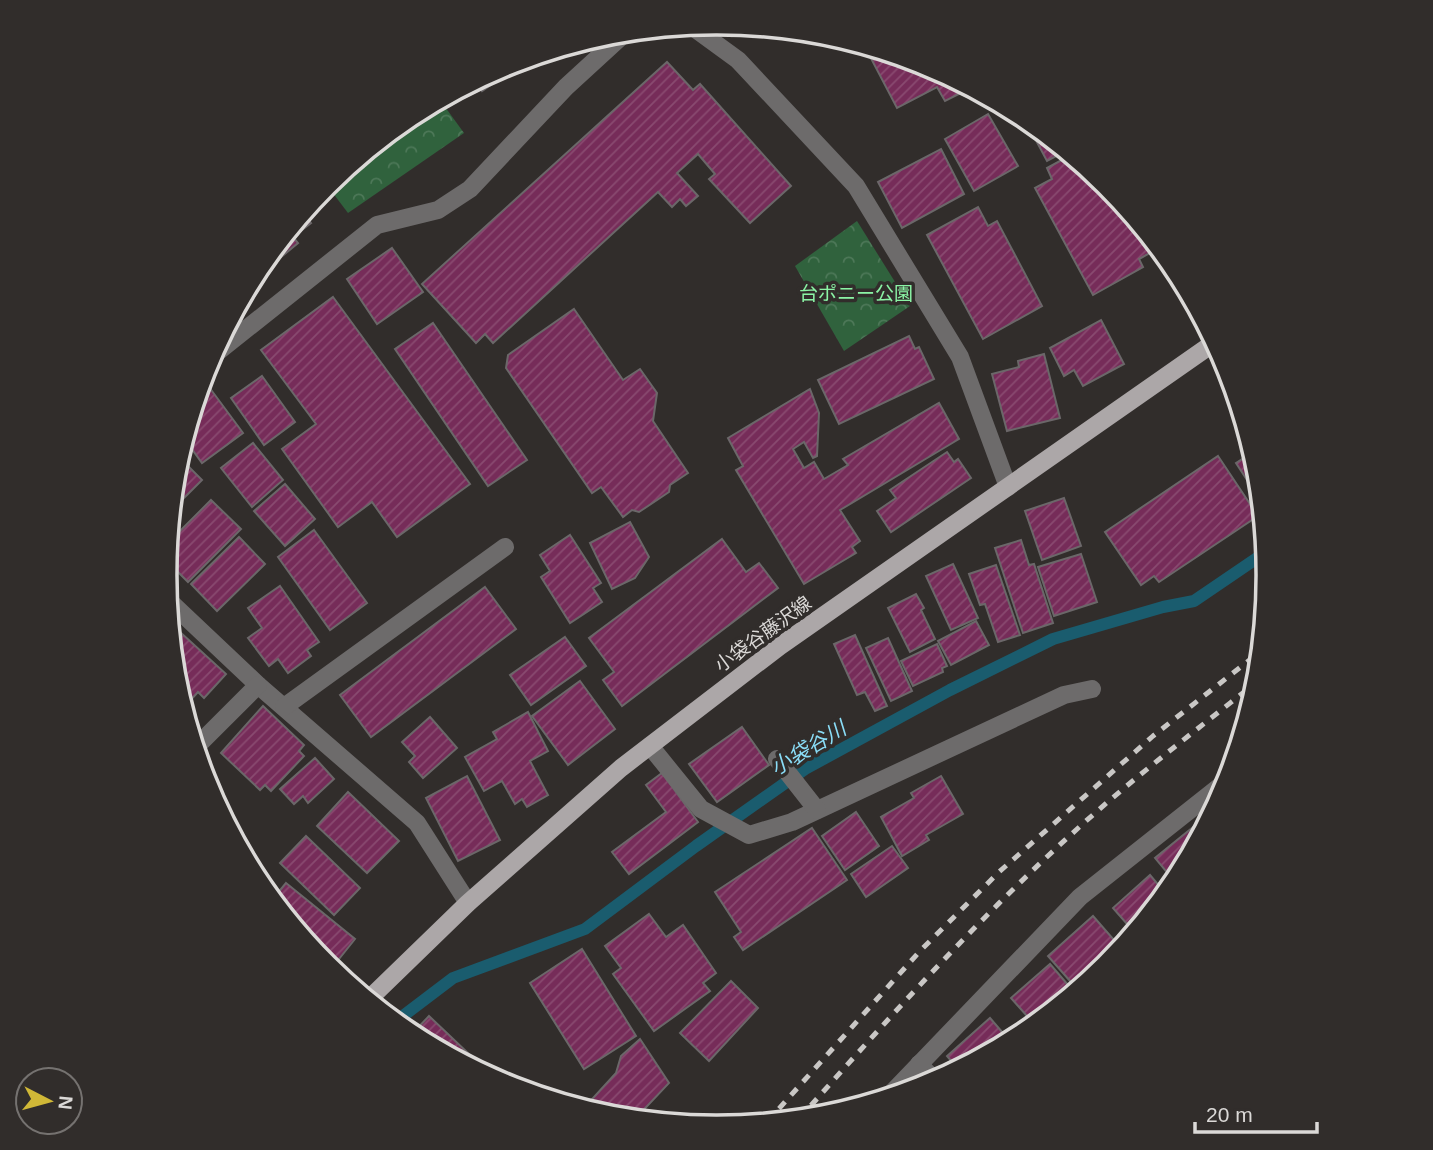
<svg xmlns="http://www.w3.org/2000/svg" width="1433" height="1150" font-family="Arial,'Noto Sans JP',sans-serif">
  <defs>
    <pattern id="park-crowns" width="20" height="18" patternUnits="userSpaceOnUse" patternTransform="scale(1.75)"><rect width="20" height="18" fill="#30623d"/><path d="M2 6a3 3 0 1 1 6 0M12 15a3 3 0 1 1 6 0" fill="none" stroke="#4d7858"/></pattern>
    <pattern id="building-hatch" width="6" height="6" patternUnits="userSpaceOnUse" patternTransform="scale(1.75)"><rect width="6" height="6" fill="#762c59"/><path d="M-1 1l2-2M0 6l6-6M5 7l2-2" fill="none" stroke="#894a70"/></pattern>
  </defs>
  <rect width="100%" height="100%" fill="#312d2b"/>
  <g fill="url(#park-crowns)">
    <polygon points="440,100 464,133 348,213 326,184 410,116"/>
    <polygon points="857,221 910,306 844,351 795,266"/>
  </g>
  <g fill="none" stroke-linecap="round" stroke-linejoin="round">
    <polyline stroke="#1a5c6e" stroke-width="12" points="395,1022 453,978 585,929 696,846 805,769 950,690 1053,639 1163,607 1194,601 1266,552"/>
  </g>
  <g fill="url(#building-hatch)" stroke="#6b6769" stroke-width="2">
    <polygon points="721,23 764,27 753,37 744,26 732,36"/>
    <polygon points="864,45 928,65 971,88 945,101 937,87 897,108"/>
    <polygon points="531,57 482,91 475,81 506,65"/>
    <polygon points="667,62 693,90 700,84 791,186 750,223 709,179 715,174 698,154 677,173 698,196 686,206 680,199 672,207 658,192 493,343 485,334 476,343 422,284"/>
    <polygon points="988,114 1018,166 974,191 945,139"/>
    <polygon points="1023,116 1024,116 1066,151 1047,161"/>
    <polygon points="941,149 964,194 902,228 878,182"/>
    <polygon points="1071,155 1107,185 1159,248 1139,259 1143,267 1093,295 1035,188 1052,179 1047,168"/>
    <polygon points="978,207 988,226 997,221 1042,306 983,339 927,235"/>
    <polygon points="303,213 311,223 293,237 298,243 250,283 258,268"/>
    <polygon points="392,248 423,292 377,324 347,279"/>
    <polygon points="333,297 470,484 397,537 372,502 338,527 282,449 316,424 261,350"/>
    <polygon points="574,309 623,380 640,369 657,393 653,421 688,473 670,485 669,492 639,512 632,510 623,517 601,487 592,493 506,368 508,355"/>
    <polygon points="1101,320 1124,364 1083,386 1074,370 1064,376 1050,348"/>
    <polygon points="433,323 527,460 488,486 395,349"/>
    <polygon points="909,336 915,349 919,347 934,379 839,424 818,380"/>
    <polygon points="1044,354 1060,418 1007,431 992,374 1019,367 1018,361"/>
    <polygon points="262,376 295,422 264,445 231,398"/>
    <polygon points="209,387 243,433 202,463 184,438 196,397"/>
    <polygon points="810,389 819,413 817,456 813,458 804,442 793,449 804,468 814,462 824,479 848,465 843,459 939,403 959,439 840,510 860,541 852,547 856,553 804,584 736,470 743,466 728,438"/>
    <polygon points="253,443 283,480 252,507 221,468"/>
    <polygon points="947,452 954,462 958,459 971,478 891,532 877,511 896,498 890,490"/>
    <polygon points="1253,452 1258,468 1262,503 1236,463"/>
    <polygon points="178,456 202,480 171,511 175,467"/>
    <polygon points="1218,456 1258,516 1159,582 1154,576 1141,585 1105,532"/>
    <polygon points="285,484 315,519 285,546 254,511"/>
    <polygon points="1064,498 1081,546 1042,560 1025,511"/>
    <polygon points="211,500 241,529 188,582 166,560 167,544"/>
    <polygon points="630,522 649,557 635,578 612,589 590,543"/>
    <polygon points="314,530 367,603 330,630 278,557"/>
    <polygon points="570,535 601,583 593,588 602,602 570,623 541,577 550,571 540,555"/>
    <polygon points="239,537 265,564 217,611 191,584"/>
    <polygon points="722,539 746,572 759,563 778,588 622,706 603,680 614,672 589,638"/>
    <polygon points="1021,540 1029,565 1034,564 1053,623 1023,633 995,548"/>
    <polygon points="1081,554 1097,602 1054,616 1038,567"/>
    <polygon points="953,564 978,618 951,630 926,576"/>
    <polygon points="996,565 1020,635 998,642 985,604 980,605 969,574"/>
    <polygon points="280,586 319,642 307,650 311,656 288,673 278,659 269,666 248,638 262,628 248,608"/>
    <polygon points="485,587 516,629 371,737 340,695"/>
    <polygon points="916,594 924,608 921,610 935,639 910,652 888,608"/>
    <polygon points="976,621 989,645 951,665 938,641"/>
    <polygon points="180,632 226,674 204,698 198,692 186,705 180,700 175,682 171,642"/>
    <polygon points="855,635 887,706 875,711 865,692 857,695 834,644"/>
    <polygon points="565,637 586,666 531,705 510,675"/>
    <polygon points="888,638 912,691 891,701 866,648"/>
    <polygon points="937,644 947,666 942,668 943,672 913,686 901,661"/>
    <polygon points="580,681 615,729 568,765 532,716"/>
    <polygon points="263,706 304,745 299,751 304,756 271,791 265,785 260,790 221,753"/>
    <polygon points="528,712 548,751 530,761 548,795 527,807 522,799 515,804 502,781 484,791 465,757 497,739 493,732"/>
    <polygon points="430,717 457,748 423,778 409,762 415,756 402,742"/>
    <polygon points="742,727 769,765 717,802 689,764"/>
    <polygon points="315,758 334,779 308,803 303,796 294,804 280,789"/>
    <polygon points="662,773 698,822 629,874 612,852 666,812 646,785"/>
    <polygon points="467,776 500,840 458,861 426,798"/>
    <polygon points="941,776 963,814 926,835 929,840 902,856 881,817 914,798 911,793"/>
    <polygon points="348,792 399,841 367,873 317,826"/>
    <polygon points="856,812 879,846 845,870 822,836"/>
    <polygon points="1197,824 1203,831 1175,882 1155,858"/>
    <polygon points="812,828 847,880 743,950 734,937 741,932 715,892"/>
    <polygon points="306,836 360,888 334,915 280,863"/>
    <polygon points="892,846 908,868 866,897 851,874"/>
    <polygon points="1150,875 1166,894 1134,932 1113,908"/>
    <polygon points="286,883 355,939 331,969 272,900"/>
    <polygon points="649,914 666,937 683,925 716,973 703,983 710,991 654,1031 613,974 621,968 605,946"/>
    <polygon points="1093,916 1121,948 1107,966 1078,990 1048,956"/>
    <polygon points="582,949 636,1036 584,1069 530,983"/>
    <polygon points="1050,964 1074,992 1035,1025 1011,998"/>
    <polygon points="731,981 758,1008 709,1061 680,1033"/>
    <polygon points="429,1016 490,1074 488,1076 411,1035"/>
    <polygon points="990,1018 1009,1040 958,1069 947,1056"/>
    <polygon points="640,1039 669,1083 635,1119 608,1117 583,1109 616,1073 621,1056"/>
  </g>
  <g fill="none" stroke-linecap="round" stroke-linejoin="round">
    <g stroke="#6d6b6b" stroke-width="18">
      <polyline points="690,25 738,60 856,186 960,357 1008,487"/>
      <polyline points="210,358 377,225 438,210 470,189 566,87 626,32"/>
      <polyline points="167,599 258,685 417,823 468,903"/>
      <polyline points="284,707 505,547"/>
      <polyline points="650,746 701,809 749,835 792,822 1064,695 1092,689"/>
      <polyline points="195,748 258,685"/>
      <polyline points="777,759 817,810"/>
      <polyline points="919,1064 935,1081"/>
      <polyline points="887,1098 1080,897 1229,779"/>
    </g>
    <polyline stroke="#aca7a8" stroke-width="18" points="368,1000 468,903 621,768 780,646 1215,342"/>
    <g stroke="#c9c7c5" stroke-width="5" stroke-dasharray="9 9" stroke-linecap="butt">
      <path d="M799,1119C891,1015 983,913 1086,821C1141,772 1200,727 1258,681"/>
      <polyline points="767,1122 920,951 999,872 1153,736 1261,651"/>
    </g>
  </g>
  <g text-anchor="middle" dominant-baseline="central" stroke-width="7" stroke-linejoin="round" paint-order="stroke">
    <g font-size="19" fill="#8bf4a5" stroke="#312d2b">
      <text x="856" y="293">台ポニー公園</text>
    </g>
    <g font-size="19" fill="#dbd9d7" stroke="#312d2b">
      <text transform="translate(763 634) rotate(-36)">小袋谷藤沢線</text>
    </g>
    <g font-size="21" font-style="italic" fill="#8addf7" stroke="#312d2b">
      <text transform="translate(808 748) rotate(-31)">小袋谷川</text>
    </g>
  </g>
  <path d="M0 0H1433V1150H0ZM716 35H717A539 539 0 0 1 1256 574V576A539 539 0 0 1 717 1115H716A539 539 0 0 1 177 576V574A539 539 0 0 1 716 35Z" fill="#312d2b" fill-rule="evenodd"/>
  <path fill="none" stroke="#dbd9d7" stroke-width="3.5" d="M716 35H717A539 539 0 0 1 1256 574V576A539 539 0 0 1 717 1115H716A539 539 0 0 1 177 576V574A539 539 0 0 1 716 35Z"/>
  <g transform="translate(49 1101) rotate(96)"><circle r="33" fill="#312d2b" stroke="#757270" stroke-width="2"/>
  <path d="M0-5L12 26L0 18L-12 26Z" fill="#d0b837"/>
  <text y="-10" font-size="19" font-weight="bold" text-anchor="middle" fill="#dbd9d7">N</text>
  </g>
  <path d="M1195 1122v10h122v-10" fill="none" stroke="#dbd9d7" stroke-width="3.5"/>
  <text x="1206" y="1122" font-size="21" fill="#dbd9d7" stroke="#312d2b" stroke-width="5" paint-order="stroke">20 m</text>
</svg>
